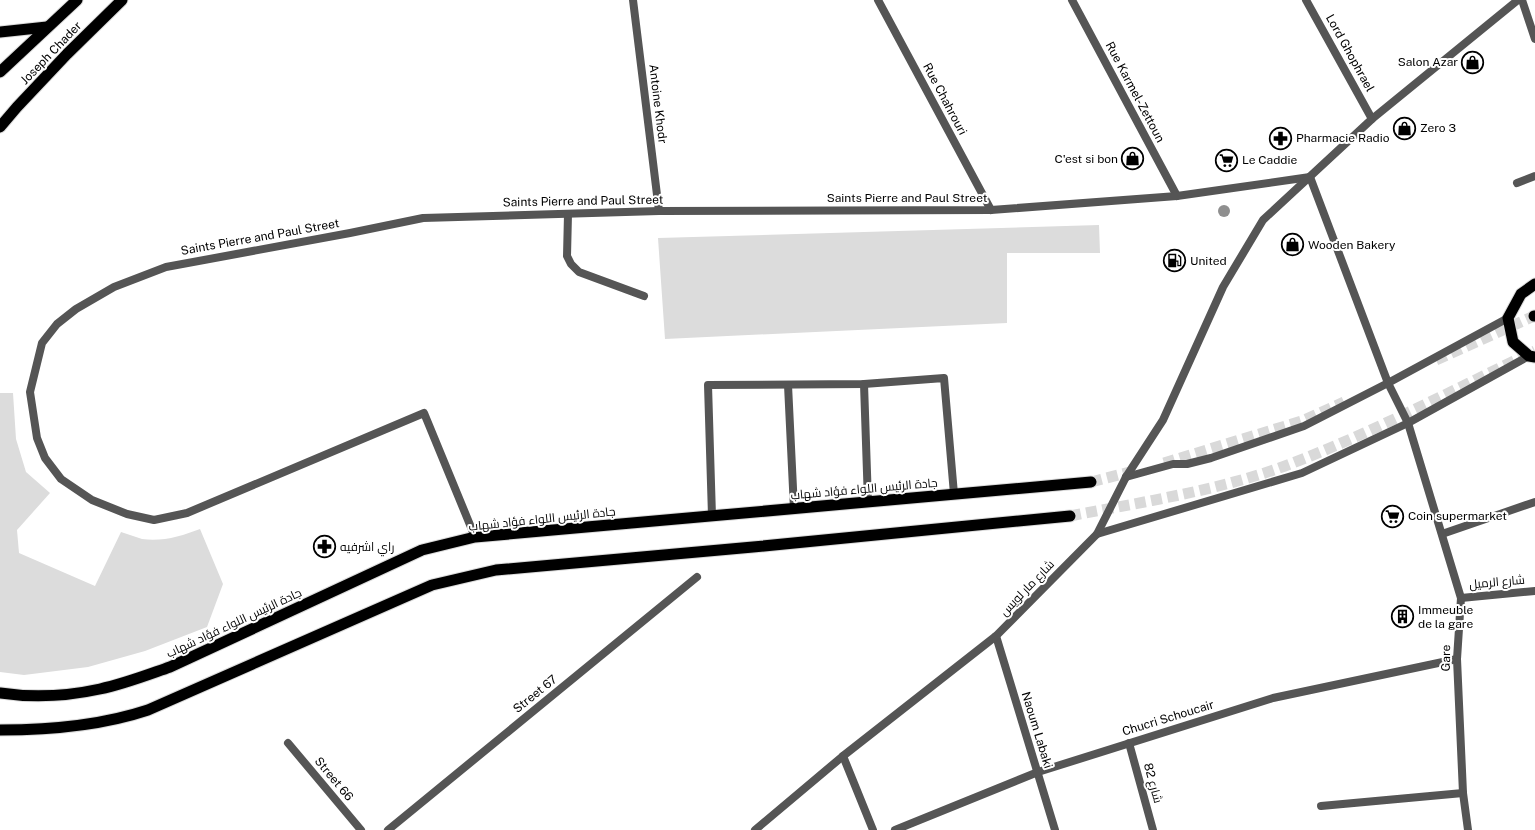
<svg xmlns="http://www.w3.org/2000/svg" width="1535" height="830" font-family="'Public Sans',Cairo,sans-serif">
  <rect width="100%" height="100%" fill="#fff"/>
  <g fill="#dcdcdc">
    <polygon points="1099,225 1100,253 1007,253 1007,323 665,339 658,238"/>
    <path d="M0,393H13L16,439L26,472L50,493L17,530L19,553L95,586L121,532C128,534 135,537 142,539C162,542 182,536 200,529L223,584L207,627L145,651L88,667L24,675L0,672Z"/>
  </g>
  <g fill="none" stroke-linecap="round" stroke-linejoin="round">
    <g stroke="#d9d9d9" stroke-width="11" stroke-dasharray="11 5.5" stroke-linecap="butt">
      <polyline points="1436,360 1534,316"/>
      <polyline points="1164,463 1302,421 1344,402"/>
      <polyline points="1091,482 1138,470"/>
      <path d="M1070,516C1142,502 1216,491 1285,466C1370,434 1453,390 1535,351"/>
    </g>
    <defs>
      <g id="trunk">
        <polyline points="0,32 47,27"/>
        <polyline points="0,72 77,0"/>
        <polyline points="0,127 17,107 67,54 122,0"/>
        <polyline points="1535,284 1521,294 1508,318 1513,342 1529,356 1535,357"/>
        <polyline points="1534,316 1535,316"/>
        <path d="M0,693C33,698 68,696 100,689C124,684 147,675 170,667L422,550L475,537L1091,482"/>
        <path d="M0,730C50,730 100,726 148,710L432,585L496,570L753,547L1070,516"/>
      </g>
    </defs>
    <use href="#trunk" stroke="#dbdbdb" stroke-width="13"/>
    <g stroke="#555" stroke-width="8">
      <polyline points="568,214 567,256 571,264 579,272 644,296"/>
      <polyline points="1442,534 1535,502"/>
    </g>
    <g stroke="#555" stroke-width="8">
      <polyline points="1517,183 1535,176"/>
      <polyline points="864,384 868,502"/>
      <polyline points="788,385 794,509"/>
      <polyline points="712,516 708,385 864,384 944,378 954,494"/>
      <polyline points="1129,743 1153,830"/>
      <polyline points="1321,806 1463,793"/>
    </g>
    <g stroke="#555" stroke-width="8">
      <polyline points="633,0 659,211"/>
      <polyline points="878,0 991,210"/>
      <polyline points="1072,0 1177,196"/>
      <polyline points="1306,0 1372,119"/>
      <polyline points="1522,0 1535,39"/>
      <polyline points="475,537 424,413 187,513 154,520 127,514 92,500 61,479 45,458 37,438 30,392 42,343 57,324 76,309 114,287 166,267 350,233 423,218 659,211 991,210 1177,196 1310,177 1388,383 1408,423 1461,598 1457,659 1463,793 1468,830"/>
      <polyline points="1461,598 1535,591"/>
      <polyline points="996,636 1055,830"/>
      <polyline points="288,743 361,830"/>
      <polyline points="843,756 873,830"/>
      <polyline points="388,830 697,577"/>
      <polyline points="895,830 1038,772 1273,698 1457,659"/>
    </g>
    <g stroke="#555" stroke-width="8">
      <polyline points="1126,477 1163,420 1223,287 1263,220 1372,119 1518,0"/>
      <polyline points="1126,477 1173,464 1187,464 1211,458 1304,426 1388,383 1508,318"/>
      <polyline points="755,830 843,756 996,636 1097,534 1302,473 1408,423 1529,356"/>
    </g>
    <use href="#trunk" stroke="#000" stroke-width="11"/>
    <polyline stroke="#555" stroke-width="8" points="1097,534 1126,477"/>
  </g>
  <circle fill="#8f8f8f" cx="1224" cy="211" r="6"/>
  <defs>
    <symbol id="shop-ring" viewBox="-11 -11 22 22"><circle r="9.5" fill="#fff" stroke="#000" stroke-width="1.5"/><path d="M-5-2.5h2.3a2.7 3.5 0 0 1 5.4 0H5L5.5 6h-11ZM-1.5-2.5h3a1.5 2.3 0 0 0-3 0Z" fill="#000"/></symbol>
    <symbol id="pharmacy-ring" viewBox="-11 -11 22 22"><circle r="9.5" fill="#fff" stroke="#000" stroke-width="1.5"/><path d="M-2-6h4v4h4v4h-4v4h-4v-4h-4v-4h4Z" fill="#000"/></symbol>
    <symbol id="supermarket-ring" viewBox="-11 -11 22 22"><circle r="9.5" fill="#fff" stroke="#000" stroke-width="1.5"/><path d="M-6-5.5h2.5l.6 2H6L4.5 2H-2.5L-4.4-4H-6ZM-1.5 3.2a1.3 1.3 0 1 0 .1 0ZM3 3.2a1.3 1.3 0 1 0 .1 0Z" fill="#000"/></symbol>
    <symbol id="fuel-ring" viewBox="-11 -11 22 22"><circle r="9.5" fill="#fff" stroke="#000" stroke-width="1.5"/><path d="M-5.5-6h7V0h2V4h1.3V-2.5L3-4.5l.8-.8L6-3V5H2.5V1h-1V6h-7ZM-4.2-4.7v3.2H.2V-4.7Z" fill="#000"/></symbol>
    <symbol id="building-ring" viewBox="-11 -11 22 22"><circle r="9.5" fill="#fff" stroke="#000" stroke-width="1.5"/><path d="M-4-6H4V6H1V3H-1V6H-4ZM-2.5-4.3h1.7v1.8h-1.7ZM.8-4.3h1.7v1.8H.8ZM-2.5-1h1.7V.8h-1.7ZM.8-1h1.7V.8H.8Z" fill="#000"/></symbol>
  </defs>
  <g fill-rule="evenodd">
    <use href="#shop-ring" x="1460" y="50" width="25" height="25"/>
    <use href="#shop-ring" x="1392" y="116" width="25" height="25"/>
    <use href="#pharmacy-ring" x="1268" y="126" width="25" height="25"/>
    <use href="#shop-ring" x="1120" y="146" width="25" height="25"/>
    <use href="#supermarket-ring" x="1214" y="148" width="25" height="25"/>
    <use href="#shop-ring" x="1280" y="232" width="25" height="25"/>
    <use href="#fuel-ring" x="1162" y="248" width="25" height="25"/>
    <use href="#supermarket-ring" x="1380" y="504" width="25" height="25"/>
    <use href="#pharmacy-ring" x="312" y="534" width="25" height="25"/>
    <use href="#building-ring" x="1390" y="604" width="25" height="25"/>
  </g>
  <g text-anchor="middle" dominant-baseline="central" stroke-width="4" stroke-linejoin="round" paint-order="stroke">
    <g font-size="12" fill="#000" stroke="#fff">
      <text transform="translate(51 53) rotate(-46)">Joseph Chader</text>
      <text transform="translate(1350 53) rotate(61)">Lord Ghophrael</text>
      <text transform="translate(1135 92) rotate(62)">Rue Karmel-Zettoun</text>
      <text transform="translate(945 99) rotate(62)">Rue Chahrouri</text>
      <text transform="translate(658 104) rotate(83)">Antoine Khodr</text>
      <text x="907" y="198">Saints Pierre and Paul Street</text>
      <text transform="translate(583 201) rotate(-1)">Saints Pierre and Paul Street</text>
      <text transform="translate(260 237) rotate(-10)">Saints Pierre and Paul Street</text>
      <text transform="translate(864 489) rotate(-5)">جادة الرئيس اللواء فؤاد شهاب</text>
      <text transform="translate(542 519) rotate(-6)">جادة الرئيس اللواء فؤاد شهاب</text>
      <text transform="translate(1497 582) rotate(-5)">شارع الرميل</text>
      <text transform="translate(1027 588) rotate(-46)">شارع مار لويس</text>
      <text transform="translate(234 623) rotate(-25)">جادة الرئيس اللواء فؤاد شهاب</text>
      <text transform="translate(1446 658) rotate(-89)">Gare</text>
      <text transform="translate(535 694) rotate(-39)">Street 67</text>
      <text transform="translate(1168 718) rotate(-17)">Chucri Schoucair</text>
      <text transform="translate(1037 730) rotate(73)">Naoum Labaki</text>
      <text transform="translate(334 779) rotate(50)">Street 66</text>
      <text transform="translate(1153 783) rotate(75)">شارع 82</text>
    </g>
    <g font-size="12" fill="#000" stroke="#fff" text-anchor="start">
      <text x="1458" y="62" text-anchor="end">Salon Azar</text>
      <text x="1420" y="128">Zero 3</text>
      <text x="1296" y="138">Pharmacie Radio</text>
      <text x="1118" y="159" text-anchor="end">C'est si bon</text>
      <text x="1242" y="160">Le Caddie</text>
      <text x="1308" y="245">Wooden Bakery</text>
      <text x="1190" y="261">United</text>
      <text x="1408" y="516">Coin supermarket</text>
      <text x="340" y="547">راي اشرفيه</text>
      <text x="1418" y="610">Immeuble<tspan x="1418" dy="14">de la gare</tspan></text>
    </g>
  </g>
</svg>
